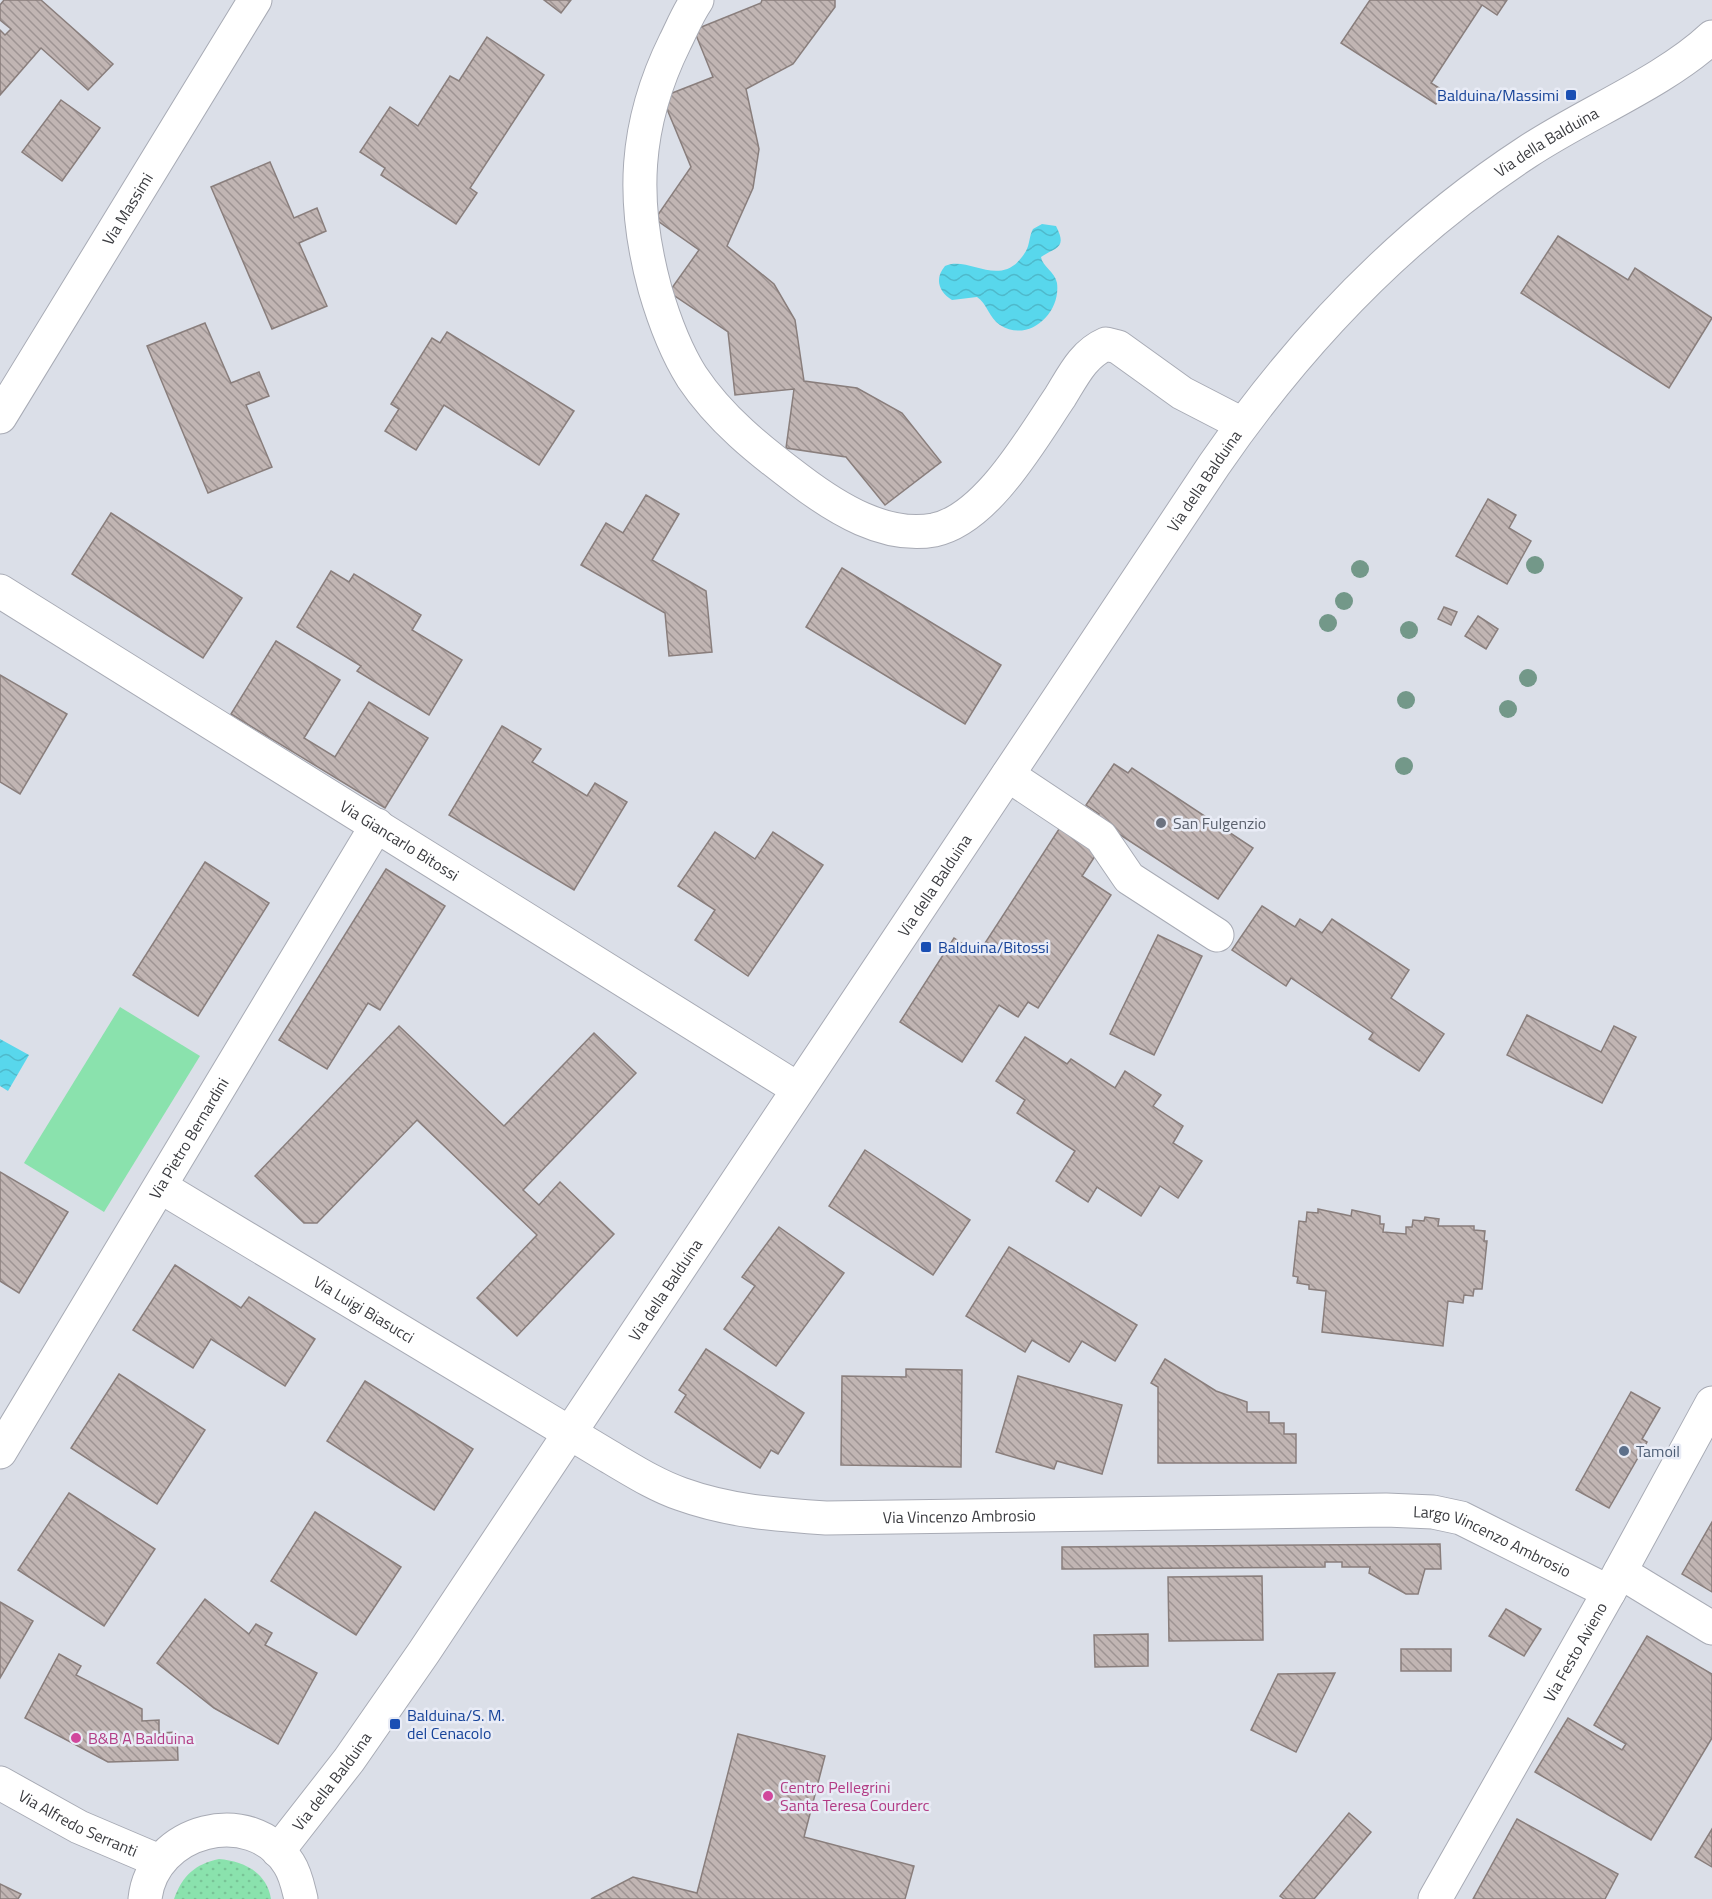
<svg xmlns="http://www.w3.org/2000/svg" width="1712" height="1899" font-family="'Titillium Web',sans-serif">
  <defs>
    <pattern id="grass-dots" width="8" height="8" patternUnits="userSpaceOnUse" patternTransform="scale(1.5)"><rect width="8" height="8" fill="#8ae2ad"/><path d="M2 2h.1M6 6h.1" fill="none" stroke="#78c396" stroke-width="1.8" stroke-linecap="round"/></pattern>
    <pattern id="water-waves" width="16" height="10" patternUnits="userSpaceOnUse" patternTransform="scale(1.5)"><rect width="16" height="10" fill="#58d7ec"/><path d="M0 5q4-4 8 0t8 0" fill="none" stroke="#4eb9cb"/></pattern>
    <pattern id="building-back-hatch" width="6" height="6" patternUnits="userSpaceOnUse" patternTransform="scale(1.5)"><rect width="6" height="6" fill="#c1b5b3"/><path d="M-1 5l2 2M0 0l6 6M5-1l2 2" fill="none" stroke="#9e9493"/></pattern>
  </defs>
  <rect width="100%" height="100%" fill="#dbdfe8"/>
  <path fill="url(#grass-dots)" d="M219,1859C243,1861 267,1872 271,1899H174C182,1876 195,1864 219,1859Z"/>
  <polygon fill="#8ae2ad" points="120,1007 200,1056 104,1212 24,1163"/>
  <g fill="url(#water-waves)">
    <path d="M1042,224L1056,226C1068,249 1055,247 1041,257C1042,266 1055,272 1057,283C1061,314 1028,343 1000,325C989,318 987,303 977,297L952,300C939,292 934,279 945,266C970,255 1002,292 1026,251C1030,244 1029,236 1033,229Z"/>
    <polygon points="0,1039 29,1055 8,1091 0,1086"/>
  </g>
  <g fill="url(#building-back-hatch)" stroke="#897e7c" stroke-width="1.5">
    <polygon points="4,0 41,0 113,64 88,90 41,48 0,95 0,30 5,35 11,29 0,20 0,5"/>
    <polygon points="544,0 571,0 561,13"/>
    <polygon points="762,0 835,0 835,7 793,64 746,89 759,149 753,188 727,246 774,284 795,320 804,381 857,388 902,413 941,462 885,505 846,457 786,448 794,389 735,395 728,332 669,292 699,250 655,219 691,167 662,97 713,77 694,30 761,3"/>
    <polygon points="1370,0 1507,0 1497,15 1482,5 1431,83 1444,91 1436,104 1341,43"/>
    <polygon points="487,37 544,75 470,188 477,193 456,224 381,175 385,168 360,152 390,107 418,126 450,76 459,81"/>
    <polygon points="61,100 100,128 62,181 22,152"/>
    <polygon points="270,162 294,218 317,208 326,231 299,243 327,306 272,329 211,187"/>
    <polygon points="1558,236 1628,280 1635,268 1712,318 1669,388 1521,293"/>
    <polygon points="205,323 231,383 259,372 269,396 246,405 272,467 208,493 147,346"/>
    <polygon points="447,332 574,411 539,465 444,405 416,450 385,431 399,409 391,404 432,338 440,343"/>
    <polygon points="646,495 679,514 652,560 706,591 712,652 669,656 665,613 581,565 606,523 623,533"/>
    <polygon points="1488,499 1516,515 1509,528 1531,541 1507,584 1456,556"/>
    <polygon points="111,513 242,598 203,658 72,574"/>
    <polygon points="842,568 1001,665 965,724 806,627"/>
    <polygon points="331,571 349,582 354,574 421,615 412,630 462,660 429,715 357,671 361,666 297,627"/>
    <polygon points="1444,607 1457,612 1451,625 1438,619"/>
    <polygon points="1478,616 1498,629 1486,649 1465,636"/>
    <polygon points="276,641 340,680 304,738 335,757 369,702 428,738 385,808 231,714"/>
    <polygon points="0,675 67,714 20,794 0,782"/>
    <polygon points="502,726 541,749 532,762 587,796 595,783 627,802 574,890 449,815"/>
    <polygon points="1114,764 1128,773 1132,768 1253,848 1218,899 1096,819 1099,814 1086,805"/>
    <polygon points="1061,826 1099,850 1082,876 1111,895 1038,1008 1028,1002 1018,1017 999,1005 962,1062 900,1022 954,938 978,954"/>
    <polygon points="715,832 755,859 773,832 823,865 748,976 695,940 715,910 678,886"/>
    <polygon points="205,862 269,903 198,1016 133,975"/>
    <polygon points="386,869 445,906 380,1010 368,1003 327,1069 279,1040"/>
    <polygon points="1262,906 1295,927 1300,919 1322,933 1332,919 1409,970 1391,998 1444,1034 1419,1071 1369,1039 1373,1033 1291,978 1286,986 1232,950"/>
    <polygon points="1158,935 1202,956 1154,1055 1110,1034"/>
    <polygon points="1527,1015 1601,1052 1614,1026 1636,1037 1602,1103 1507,1055"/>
    <polygon points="399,1026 504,1126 594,1033 636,1073 523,1190 539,1205 560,1182 614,1234 517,1336 477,1298 537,1235 417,1120 317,1223 304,1223 255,1176"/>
    <polygon points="1025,1037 1067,1064 1071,1059 1115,1088 1125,1071 1161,1095 1153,1106 1183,1126 1173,1143 1202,1161 1178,1198 1160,1186 1141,1216 1097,1187 1088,1202 1056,1181 1075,1151 1017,1113 1025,1100 996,1081"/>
    <polygon points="865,1150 970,1220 933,1275 829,1206"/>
    <polygon points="0,1172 68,1212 19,1293 0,1281"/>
    <polygon points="1318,1209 1351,1216 1352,1210 1380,1216 1380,1224 1384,1224 1383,1232 1406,1234 1406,1227 1412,1227 1413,1220 1424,1221 1425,1217 1439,1219 1438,1226 1474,1226 1474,1230 1485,1231 1484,1241 1487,1241 1482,1289 1474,1289 1473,1296 1464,1295 1463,1303 1448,1301 1443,1346 1322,1332 1326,1291 1309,1289 1309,1285 1297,1283 1298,1277 1293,1276 1299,1221 1306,1222 1307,1212 1318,1213"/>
    <polygon points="779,1227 844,1273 776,1366 724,1329 755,1286 742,1277"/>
    <polygon points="1009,1247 1137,1325 1115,1361 1082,1341 1069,1362 1032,1340 1025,1352 966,1316"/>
    <polygon points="175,1265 241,1308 249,1297 315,1339 285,1386 211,1339 193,1368 133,1330"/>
    <polygon points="706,1349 804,1413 778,1454 771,1450 760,1468 675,1412 686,1395 679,1390"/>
    <polygon points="1165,1359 1216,1391 1247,1402 1247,1412 1269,1412 1269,1423 1284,1423 1284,1434 1296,1434 1296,1463 1158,1463 1158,1387 1151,1383"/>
    <polygon points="906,1369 962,1370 961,1467 841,1465 842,1376 906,1377"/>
    <polygon points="119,1374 205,1430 157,1504 71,1448"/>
    <polygon points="1018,1376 1122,1405 1102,1474 1057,1461 1054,1469 996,1452"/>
    <polygon points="365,1381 473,1449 434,1510 327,1441"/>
    <polygon points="1631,1392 1660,1408 1642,1439 1647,1442 1609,1508 1576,1490"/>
    <polygon points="69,1493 155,1549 104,1626 18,1570"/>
    <polygon points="315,1512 401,1567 356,1635 271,1581"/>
    <polygon points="1712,1522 1712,1592 1682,1574"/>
    <polygon points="1440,1544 1441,1569 1425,1569 1418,1594 1406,1594 1369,1573 1370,1567 1342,1567 1342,1562 1325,1562 1325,1567 1062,1569 1062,1547"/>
    <polygon points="1262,1576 1263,1640 1169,1641 1168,1577"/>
    <polygon points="205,1599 249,1634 256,1624 272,1633 265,1645 317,1673 278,1744 214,1708 157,1663"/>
    <polygon points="0,1602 33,1621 0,1678"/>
    <polygon points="1506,1609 1541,1629 1524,1656 1489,1636"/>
    <polygon points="1148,1634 1148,1666 1095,1667 1094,1635"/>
    <polygon points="1647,1636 1712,1674 1712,1738 1651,1840 1535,1772 1568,1718 1622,1750 1626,1744 1594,1725"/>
    <rect x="1401" y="1649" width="50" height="22"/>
    <polygon points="59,1654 81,1666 76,1675 142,1709 142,1721 159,1720 159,1733 177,1732 178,1760 108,1762 25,1718"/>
    <polygon points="1335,1673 1296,1752 1251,1730 1278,1674"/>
    <polygon points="738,1734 825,1756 804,1837 914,1866 905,1899 591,1899 633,1877 697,1893"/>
    <polygon points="1349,1813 1371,1832 1314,1899 1284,1899 1280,1896"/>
    <polygon points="1517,1819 1618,1874 1605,1899 1473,1899"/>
    <polygon points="1712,1829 1712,1867 1695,1857"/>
    <polygon points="0,1884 21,1894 18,1899 0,1899"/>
  </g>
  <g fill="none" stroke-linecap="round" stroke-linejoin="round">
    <defs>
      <g id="minor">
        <path d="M697,0C688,13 682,28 675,42C634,125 631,201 655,289C664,320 675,350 692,377C720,419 759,450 799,480C836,508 885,539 934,530C987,519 1032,438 1060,397C1073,376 1083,354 1106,344L1118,347L1182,393L1242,424"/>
        <path id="s1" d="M0,417L255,0"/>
        <path id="s2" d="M0,591L798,1089"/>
        <polyline points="1008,775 1101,837 1129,878 1217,935"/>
        <path id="s3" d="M161,1187L608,1456C632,1470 655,1485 681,1494C728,1511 777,1515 826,1518L1386,1510L1433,1512L1461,1518L1609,1592"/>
        <path id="s4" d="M0,1452L377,825"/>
        <polyline points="1620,1572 1712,1628"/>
        <path id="s5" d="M0,1783L79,1827L159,1861"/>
        <path id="s6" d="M278,1851L349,1760L424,1652L1214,465C1298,343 1403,233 1527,152C1584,114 1664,82 1712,37"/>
        <path d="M145,1899C152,1830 251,1803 289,1864C296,1875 298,1887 301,1899"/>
        <path id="s7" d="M1435,1899L1609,1592L1712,1403"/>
      </g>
    </defs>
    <use href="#minor" stroke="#a8abb5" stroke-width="35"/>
    <use href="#minor" stroke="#fff" stroke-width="33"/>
  </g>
  <g fill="#739889">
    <circle cx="1535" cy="565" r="9"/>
    <circle cx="1360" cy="569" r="9"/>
    <circle cx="1344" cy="601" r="9"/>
    <circle cx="1328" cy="623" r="9"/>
    <circle cx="1409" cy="630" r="9"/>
    <circle cx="1528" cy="678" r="9"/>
    <circle cx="1406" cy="700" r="9"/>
    <circle cx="1508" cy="709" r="9"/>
    <circle cx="1404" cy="766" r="9"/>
  </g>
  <g fill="#1a4fb4" stroke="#e9ecf6" stroke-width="2">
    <rect x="1565" y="89" width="12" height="12" rx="3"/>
    <rect x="920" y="941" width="12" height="12" rx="3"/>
    <rect x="389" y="1718" width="12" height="12" rx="3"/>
  </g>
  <circle fill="#6b7280" stroke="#e9ecf6" stroke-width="2" cx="1161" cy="823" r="6"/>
  <circle fill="#5c6f8a" stroke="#e9ecf6" stroke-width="2" cx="1624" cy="1451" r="6"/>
  <g fill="#d1479c" stroke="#e9ecf6" stroke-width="2">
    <circle cx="76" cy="1738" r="6"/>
    <circle cx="768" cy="1796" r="6"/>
  </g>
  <g text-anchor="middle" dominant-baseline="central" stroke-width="5" stroke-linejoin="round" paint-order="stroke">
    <g font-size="16" fill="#164399" stroke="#e9ecf6" text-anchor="start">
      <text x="1559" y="95" text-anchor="end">Balduina/Massimi</text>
      <text x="938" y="947">Balduina/Bitossi</text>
      <text x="407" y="1715">Balduina/S. M.<tspan x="407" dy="18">del Cenacolo</tspan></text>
    </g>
    <g font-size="16" fill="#3b3c40" stroke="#e9ecf6">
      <text stroke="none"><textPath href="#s6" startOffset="2140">Via della Balduina</textPath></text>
      <text stroke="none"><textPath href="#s1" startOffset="244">Via Massimi</textPath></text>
      <text stroke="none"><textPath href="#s6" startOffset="1654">Via della Balduina</textPath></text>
      <text stroke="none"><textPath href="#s2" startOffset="471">Via Giancarlo Bitossi</textPath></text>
      <text stroke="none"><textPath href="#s6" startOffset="1168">Via della Balduina</textPath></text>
      <text stroke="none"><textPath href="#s4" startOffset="366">Via Pietro Bernardini</textPath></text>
      <text stroke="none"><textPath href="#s6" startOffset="682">Via della Balduina</textPath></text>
      <text stroke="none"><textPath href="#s3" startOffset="237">Via Luigi Biasucci</textPath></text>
      <text stroke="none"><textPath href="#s3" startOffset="885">Via Vincenzo Ambrosio</textPath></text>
      <text stroke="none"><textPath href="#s3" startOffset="1424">Largo Vincenzo Ambrosio</textPath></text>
      <text stroke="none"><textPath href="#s7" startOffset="284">Via Festo Avieno</textPath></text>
      <text stroke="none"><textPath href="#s6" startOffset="88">Via della Balduina</textPath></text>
      <text stroke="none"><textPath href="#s5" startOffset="88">Via Alfredo Serranti</textPath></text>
    </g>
    <g font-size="16" fill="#5b616d" stroke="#e9ecf6" text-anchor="start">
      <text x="1173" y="823">San Fulgenzio</text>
    </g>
    <g font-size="16" fill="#4e5e75" stroke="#e9ecf6" text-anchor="start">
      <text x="1636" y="1451">Tamoil</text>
    </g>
    <g font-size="16" fill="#b23c85" stroke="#e9ecf6" text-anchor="start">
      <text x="88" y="1738">B&amp;B A Balduina</text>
      <text x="780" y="1787">Centro Pellegrini<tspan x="780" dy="18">Santa Teresa Courderc</tspan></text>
    </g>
  </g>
</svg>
